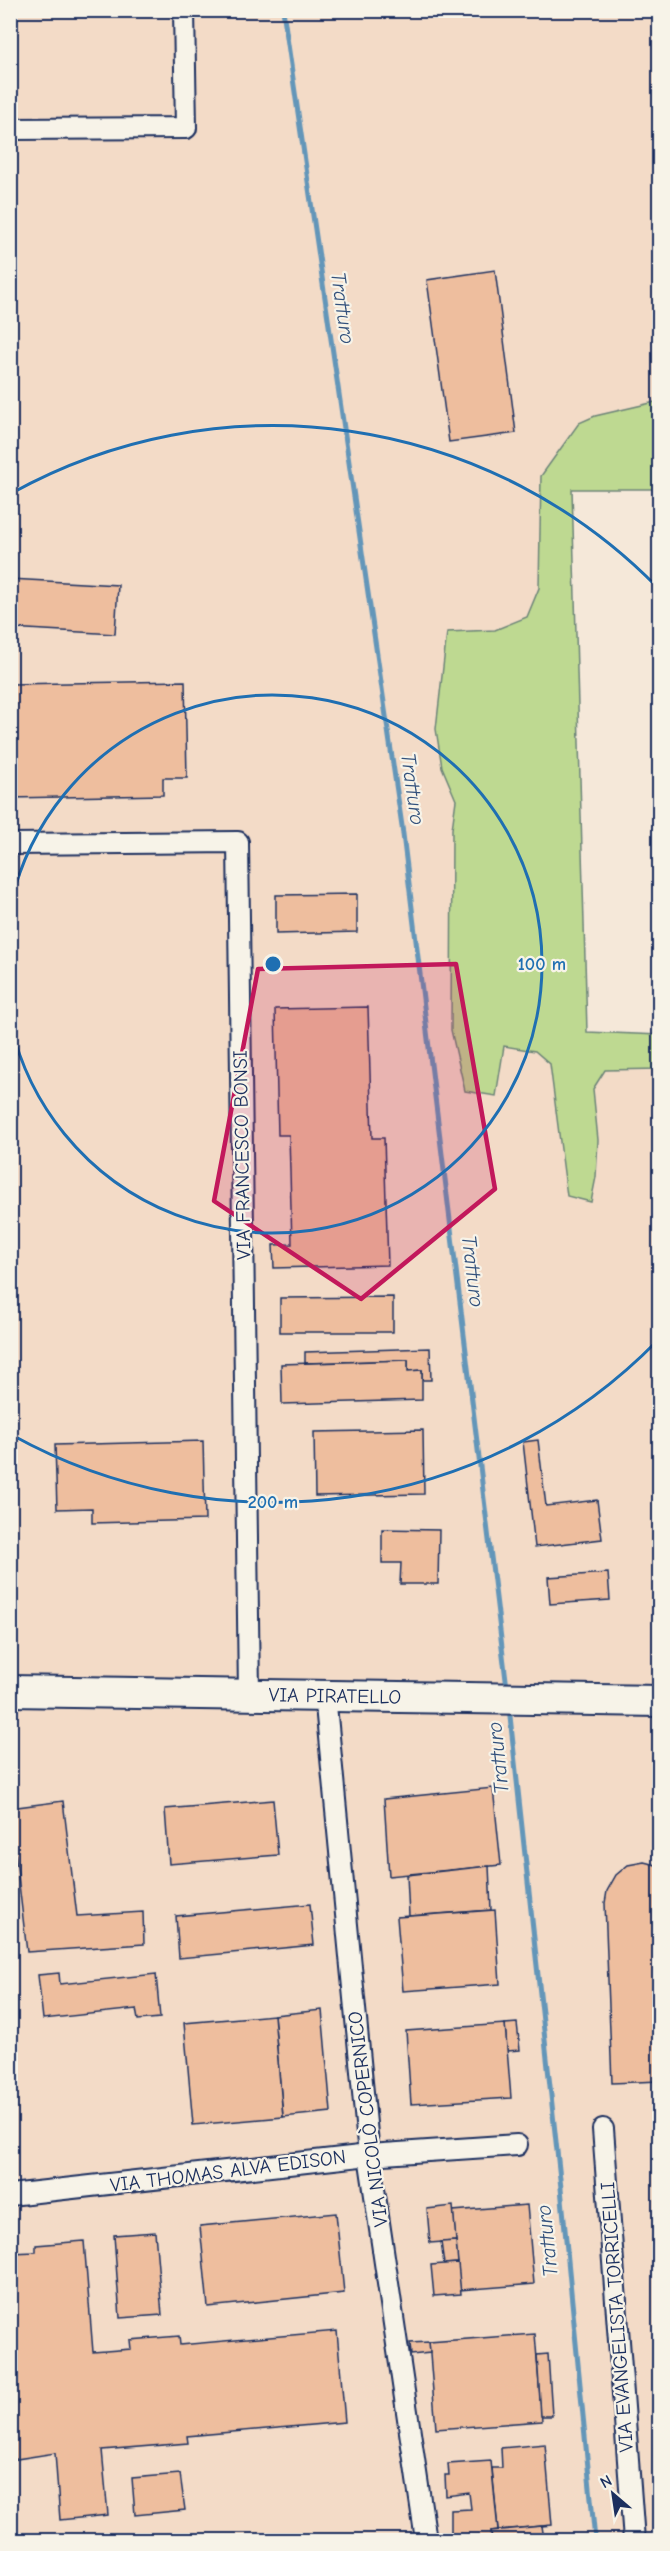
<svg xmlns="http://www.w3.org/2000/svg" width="670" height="2551" font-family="'Comic Neue',sans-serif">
  <rect width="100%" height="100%" fill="#f5e8d9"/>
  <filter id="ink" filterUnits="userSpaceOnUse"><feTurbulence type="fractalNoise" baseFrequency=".0167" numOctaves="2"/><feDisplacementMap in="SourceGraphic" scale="12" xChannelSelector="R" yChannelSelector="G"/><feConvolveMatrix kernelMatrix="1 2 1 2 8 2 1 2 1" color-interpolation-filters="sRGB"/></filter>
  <g filter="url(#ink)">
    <polygon fill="#f3dbc7" points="11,11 659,11 660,303 655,304 659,331 659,397 655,402 595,416 579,423 541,476 539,588 527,618 495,630 447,632 442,767 456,800 452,829 504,1046 535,1051 550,1064 556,1103 598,1140 593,1089 605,1070 659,1069 659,2540 11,2540"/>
    <polygon fill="#bed991" stroke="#6c8478" stroke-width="1.5" points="659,397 659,489 572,489 587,1032 660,1035 659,1069 605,1070 593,1089 598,1140 596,1177 591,1202 567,1196 550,1064 535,1051 504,1046 496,1096 465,1091 451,1030 452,829 456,800 442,767 436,729 447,632 495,630 527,617 539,588 541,476 579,423 595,416 655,402"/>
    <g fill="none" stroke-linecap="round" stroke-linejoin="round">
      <g stroke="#6496b9" stroke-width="5">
        <polyline points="283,10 402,826 507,1688"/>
        <polyline points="509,1707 561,2188 595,2540"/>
      </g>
    </g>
    <g fill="#eebe9e" stroke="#1b2f5e" stroke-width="1.5">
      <polygon points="495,270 516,433 449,442 427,280"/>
      <polygon points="10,579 118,585 115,634 10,628"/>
      <polygon points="185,681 187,778 163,778 163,795 10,798 10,684"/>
      <polygon points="357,894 357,932 276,934 276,895"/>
      <polygon points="368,1007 372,1138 384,1138 388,1265 274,1268 273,1245 292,1244 289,1135 278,1135 275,1009"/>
      <polygon points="393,1297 393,1332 280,1332 280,1298"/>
      <polygon points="430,1348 431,1380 422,1380 422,1370 408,1371 408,1360 305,1363 305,1352"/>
      <polygon points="408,1360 408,1371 422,1370 422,1400 282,1404 281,1364"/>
      <polygon points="423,1430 424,1494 315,1496 314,1432"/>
      <polygon points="538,1440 546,1506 597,1500 602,1539 535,1547 523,1442"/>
      <polygon points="203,1441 205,1520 92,1523 92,1508 57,1509 55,1445"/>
      <polygon points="382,1529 439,1530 438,1584 400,1584 401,1563 382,1563"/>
      <polygon points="608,1573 610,1600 550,1604 548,1577"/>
      <polygon points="493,1788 501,1865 389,1876 384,1799"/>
      <polygon points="273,1800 278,1855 169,1864 165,1809"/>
      <polygon points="63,1801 77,1916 143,1912 144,1944 27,1952 10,1808"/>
      <polygon points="644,1862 660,1866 660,2081 612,2083 605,1903 607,1891 616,1875 628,1865"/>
      <polygon points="489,1866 491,1910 409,1916 407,1875"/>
      <polygon points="310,1904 314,1945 179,1958 176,1916"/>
      <polygon points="495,1910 500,1984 403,1991 397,1917"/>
      <polygon points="59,1973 60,1984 156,1974 160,2018 138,2020 136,2009 43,2019 38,1975"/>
      <polygon points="322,2010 331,2112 283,2117 274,2015"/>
      <polygon points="274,2015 283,2117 193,2125 184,2023"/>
      <polygon points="517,2023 520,2050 507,2051 505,2024"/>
      <polygon points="505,2024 511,2098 411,2104 406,2031"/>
      <polygon points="10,2092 14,2144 10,2145"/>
      <polygon points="527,2205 534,2284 460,2290 453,2211"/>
      <polygon points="453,2206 456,2241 430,2243 427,2209"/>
      <polygon points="336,2213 344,2293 208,2307 200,2226"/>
      <polygon points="155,2232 162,2315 120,2318 114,2235"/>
      <polygon points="84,2241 93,2352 131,2349 130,2340 179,2336 180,2345 337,2331 345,2422 187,2436 188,2443 102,2450 108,2515 60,2520 55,2453 10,2460 10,2253 36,2252 36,2245"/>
      <polygon points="456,2241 458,2263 444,2264 441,2242"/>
      <polygon points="458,2263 461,2294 434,2296 431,2265"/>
      <polygon points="535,2334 542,2421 436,2429 429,2342"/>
      <polygon points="429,2342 430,2353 411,2355 410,2343"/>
      <polygon points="548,2354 552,2416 541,2416 537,2355"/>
      <polygon points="545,2444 552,2525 498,2530 492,2468 502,2468 501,2448"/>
      <polygon points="491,2461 498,2530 491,2531 492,2540 451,2540 451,2510 471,2509 469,2493 446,2496 445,2475 449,2475 448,2464"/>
      <polygon points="180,2474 185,2510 135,2515 132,2478"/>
      <polygon points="542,2526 544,2539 492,2540 491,2531"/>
    </g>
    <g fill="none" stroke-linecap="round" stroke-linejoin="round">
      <defs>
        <g id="street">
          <polyline points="10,129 186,128 184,10"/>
          <polyline points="10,844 238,842 249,1694"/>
          <polyline points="325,1695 369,2155 426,2540"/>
          <polyline points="603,2129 634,2540"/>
          <polyline points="10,2195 369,2155 517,2145"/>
        </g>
        <polyline id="primary" points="10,1691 660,1701"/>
      </defs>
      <use href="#street" stroke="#1b2f5e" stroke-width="24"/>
      <use href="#primary" stroke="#1b2f5e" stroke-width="34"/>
      <use href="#street" stroke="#f7f3e8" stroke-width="20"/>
      <use href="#primary" stroke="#f7f3e8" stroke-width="30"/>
    </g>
  </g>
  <path fill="#c2185b" fill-opacity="0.2" stroke="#c2185b" stroke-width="4.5" stroke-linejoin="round" d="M456,964L495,1189L361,1299L214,1201L258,969Z"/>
  <g fill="none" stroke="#1f6fb2" stroke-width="3">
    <path d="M11 903A269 269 0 1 1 11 1025"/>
    <path d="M657 1341A538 538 0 0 1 12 1435M12 493A538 538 0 0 1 657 587"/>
  </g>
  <g text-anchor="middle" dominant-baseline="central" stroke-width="4.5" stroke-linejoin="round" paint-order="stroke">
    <g font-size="20" fill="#1b2f5e" stroke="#f7f3e8">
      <text transform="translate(242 1155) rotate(-91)">VIA FRANCESCO BONSI</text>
      <text transform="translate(335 1696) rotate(1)">VIA PIRATELLO</text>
      <text transform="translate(368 2119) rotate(-97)">VIA NICOLÒ COPERNICO</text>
      <text transform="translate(228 2171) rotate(-7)">VIA THOMAS ALVA EDISON</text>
      <text transform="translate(617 2317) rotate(-94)">VIA EVANGELISTA TORRICELLI</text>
    </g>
    <g font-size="21" font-style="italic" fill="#33517c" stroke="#f7f3e8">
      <text transform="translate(343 308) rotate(82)">Tratturo</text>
      <text transform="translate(413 789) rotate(82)">Tratturo</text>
      <text transform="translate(473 1271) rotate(83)">Tratturo</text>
      <text transform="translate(498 1758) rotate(-96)">Tratturo</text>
      <text transform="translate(547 2241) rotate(-96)">Tratturo</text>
    </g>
  </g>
  <circle cx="273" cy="964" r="9" fill="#1f6fb2" stroke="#f7f3e8" stroke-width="3"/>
  <g font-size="18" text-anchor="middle" font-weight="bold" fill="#1f6fb2" stroke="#f7f3e8" stroke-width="4.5" stroke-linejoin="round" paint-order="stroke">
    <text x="542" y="970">100 m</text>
    <text x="273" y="1508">200 m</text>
  </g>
  <rect width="670" height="2551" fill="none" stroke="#f7f3e8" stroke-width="36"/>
  <rect x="18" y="18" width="634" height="2515" fill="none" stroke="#1b2f5e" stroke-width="2" filter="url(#ink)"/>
  <g transform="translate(613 2494) rotate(331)" stroke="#f7f3e8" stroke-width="4.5" paint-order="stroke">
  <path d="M0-4.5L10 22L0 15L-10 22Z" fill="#1b2f5e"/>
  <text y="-9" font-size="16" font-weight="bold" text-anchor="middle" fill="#1b2f5e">N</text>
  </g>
</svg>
